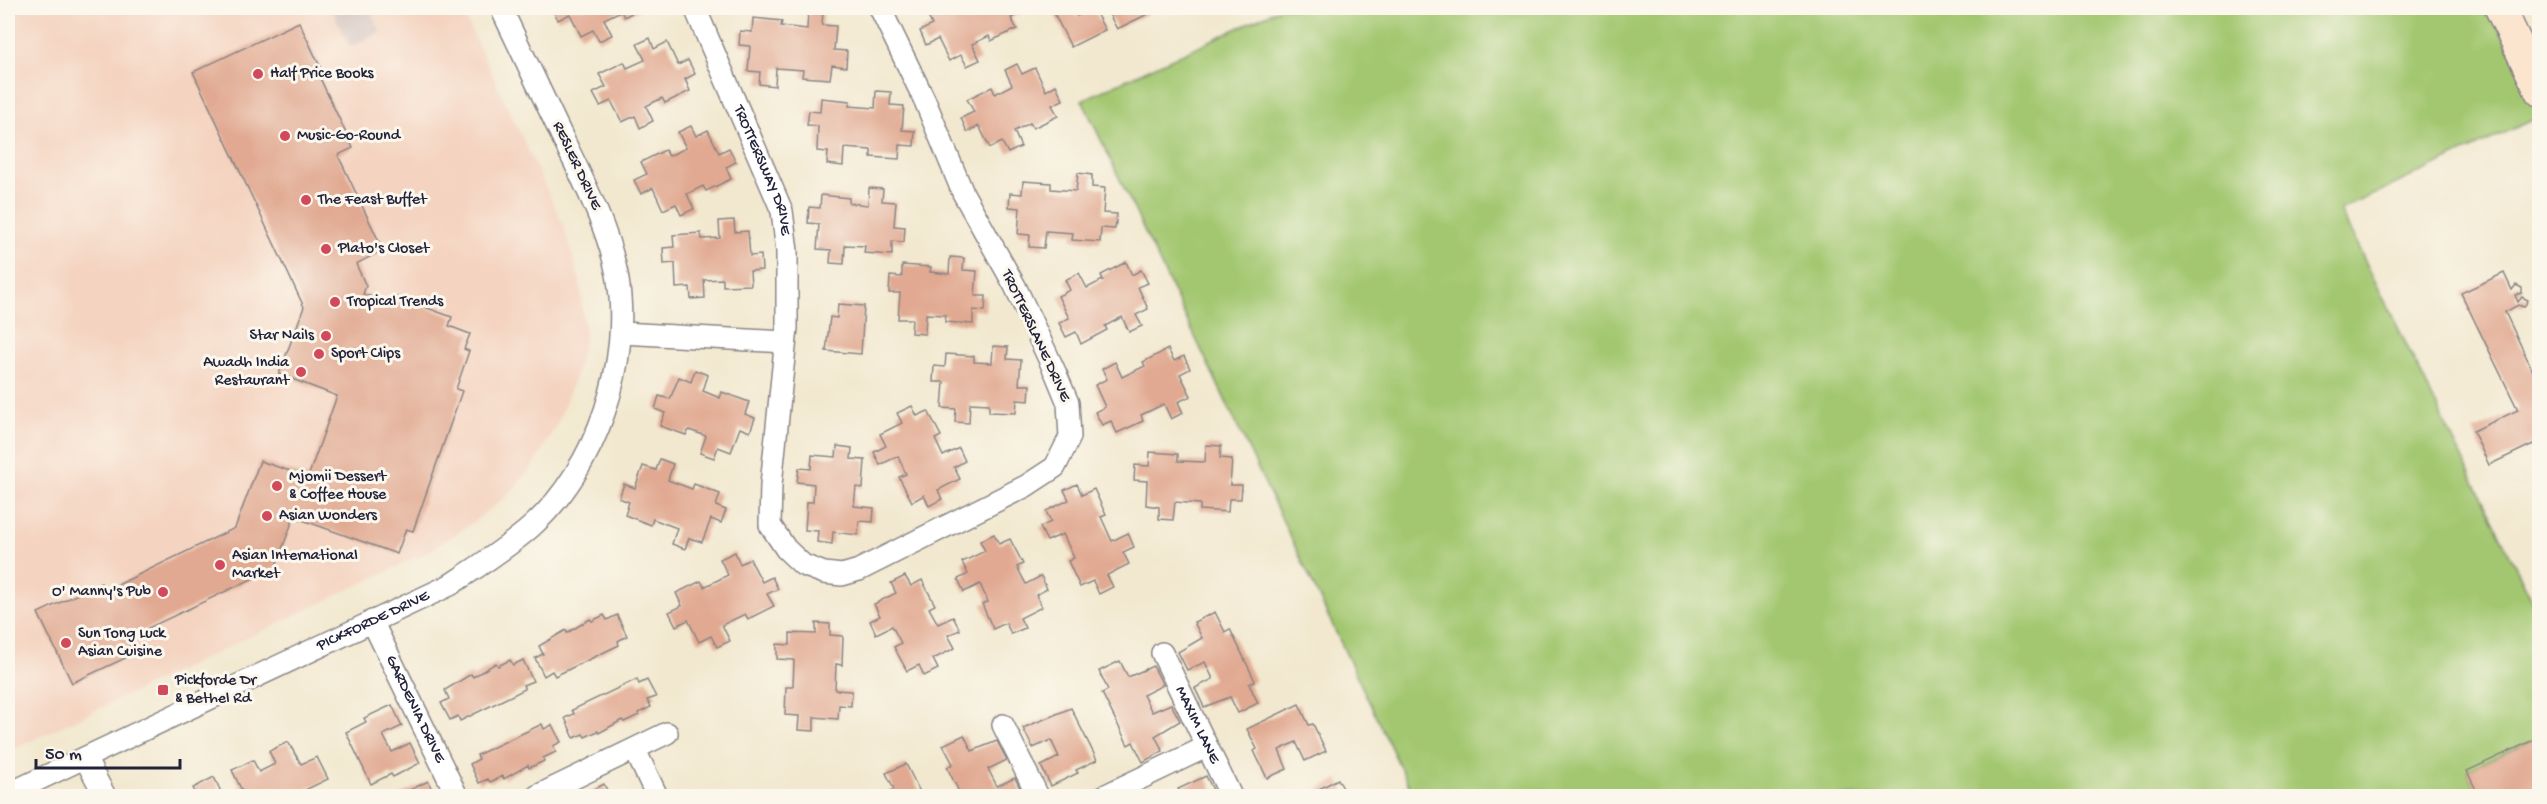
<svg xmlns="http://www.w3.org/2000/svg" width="2547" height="804" font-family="'Gochi Hand',sans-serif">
  <rect width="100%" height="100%" fill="#fbf7ec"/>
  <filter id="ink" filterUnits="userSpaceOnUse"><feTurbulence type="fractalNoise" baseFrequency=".0167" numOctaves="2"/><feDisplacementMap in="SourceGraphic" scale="12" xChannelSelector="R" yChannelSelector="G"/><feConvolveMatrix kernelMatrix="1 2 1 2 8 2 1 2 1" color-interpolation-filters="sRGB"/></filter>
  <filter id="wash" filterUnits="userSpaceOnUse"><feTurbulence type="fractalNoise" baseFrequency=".008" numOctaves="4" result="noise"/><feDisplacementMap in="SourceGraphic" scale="24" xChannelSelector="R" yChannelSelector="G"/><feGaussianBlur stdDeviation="1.35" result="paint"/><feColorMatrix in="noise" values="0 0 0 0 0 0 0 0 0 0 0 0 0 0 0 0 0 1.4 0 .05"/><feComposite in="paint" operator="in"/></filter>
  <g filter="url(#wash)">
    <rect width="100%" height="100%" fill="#f2e8cf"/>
    <polygon fill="#f4d3c0" points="8,8 461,8 563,224 580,281 585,336 575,378 556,426 539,456 531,468 505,498 474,522 430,551 8,752"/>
    <polygon fill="#d0c0bc" points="331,8 369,8 381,32 350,47"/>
    <polygon fill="#a3c770" stroke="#627456" stroke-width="1.5" points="1281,8 2490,8 2539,111 2539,117 2340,210 2539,614 2539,737 2467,771 2479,796 1414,796 1082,100"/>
    <g id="blocks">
      <g fill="#e1a991">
        <polygon points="552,8 642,8 624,17 621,11 604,19 612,35 599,41 593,30 581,36 570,14 558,20"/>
        <polygon points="936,8 1019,8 1021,13 1011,18 1017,29 991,41 989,36 972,44 980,60 967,66 961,55 949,61 938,39 926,45 920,31 932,25 926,12"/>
        <polygon points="1054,8 1072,8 1077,16 1093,8 1105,30 1071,47 1052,9"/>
        <polygon points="1106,8 1153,8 1154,11 1117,29"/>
        <polygon points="808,11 823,12 822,25 836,26 834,50 847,51 846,67 832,65 830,79 802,77 803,70 776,68 775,86 759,84 760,72 748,71 750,46 739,45 740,31 752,32 753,18 782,21 781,26 807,29"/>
        <polygon points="299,22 324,75 319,76 353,148 338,155 383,250 356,264 366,286 363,294 394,304 397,297 452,317 449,326 470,334 464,349 469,351 456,389 462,391 413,531 406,529 397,554 294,517 275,568 127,638 134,654 72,683 38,613 101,583 105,591 235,528 260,461 308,477 337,396 279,374 304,307 193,72"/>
        <polygon points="650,38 654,49 667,42 678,65 688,60 695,74 685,79 690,91 665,103 662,98 646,106 653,121 640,128 635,116 622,122 611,101 600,106 593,93 606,87 599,74 624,62 627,68 645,60 637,44"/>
        <polygon points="1017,64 1022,74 1035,68 1046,91 1056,85 1063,100 1052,105 1058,116 1033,128 1030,123 1014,131 1021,147 1008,153 1002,142 990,148 979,126 967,132 961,118 974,112 967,99 992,87 995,94 1012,85 1005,70"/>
        <polygon points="876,91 891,92 890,105 904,106 902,130 915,131 914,146 900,145 899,159 871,157 871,150 844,148 843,166 827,164 828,152 817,151 818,126 807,125 809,111 820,112 821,98 850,101 849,106 875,108"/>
        <polygon points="691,126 696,136 708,130 719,153 729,148 736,162 726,167 731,179 706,191 703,186 687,194 694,209 681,215 676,204 663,210 653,188 641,194 634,180 647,174 641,162 665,150 669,156 686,148 678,132"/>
        <polygon points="1078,173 1092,175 1092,187 1105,188 1103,213 1117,214 1115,229 1101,228 1100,242 1072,240 1073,233 1046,231 1044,248 1029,247 1030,235 1018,234 1020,208 1009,207 1010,193 1022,194 1023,181 1051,183 1051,189 1076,191"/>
        <polygon points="869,188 883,189 882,201 896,202 894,226 905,227 904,242 892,241 892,255 864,253 865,246 845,245 844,264 830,263 831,250 817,249 819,224 808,223 809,207 820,208 821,195 849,198 849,203 868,205"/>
        <polygon points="734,220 735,232 748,231 750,256 761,255 762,270 750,271 751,285 723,286 723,279 704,280 705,298 691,299 690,287 676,288 675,263 664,264 663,248 674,247 673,235 701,233 702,239 720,238 719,221"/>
        <polygon points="950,257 964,258 963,270 977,271 975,296 986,296 985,311 973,310 973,324 945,322 946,315 926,314 925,334 911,333 912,319 898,319 900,293 889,293 890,276 902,277 902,265 931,267 930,272 949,274"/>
        <polygon points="1126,262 1132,275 1141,270 1148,283 1138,287 1148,309 1136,315 1142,326 1129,332 1122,317 1105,326 1107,330 1081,344 1076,332 1066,337 1059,323 1069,318 1058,296 1070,290 1065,280 1079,273 1087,288 1103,280 1101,275"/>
        <polygon points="2504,273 2512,290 2516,285 2522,288 2522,293 2515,295 2518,302 2522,297 2528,300 2524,307 2518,305 2505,312 2534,373 2540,371 2540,457 2533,444 2489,465 2473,431 2518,410 2461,293"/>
        <polygon points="838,304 864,306 861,354 826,351 830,317 837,318"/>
        <polygon points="993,346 1008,347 1007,359 1021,360 1019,385 1030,385 1029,401 1017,400 1016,413 989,412 989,404 970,403 969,423 955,422 956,409 942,408 944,382 933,382 934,366 945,367 946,354 974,356 974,362 992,363"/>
        <polygon points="1168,349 1174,361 1184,356 1190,369 1180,374 1191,396 1178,402 1183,413 1171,419 1164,404 1141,415 1143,421 1117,433 1111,421 1102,425 1095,412 1105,407 1095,385 1107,379 1102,369 1115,362 1122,377 1145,366 1143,362"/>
        <polygon points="695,370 708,375 703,391 720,398 722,392 749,402 745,414 755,418 750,432 740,428 731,452 718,447 714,458 700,453 706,436 689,430 686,435 660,426 665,413 655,409 659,396 670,399 679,377 691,382"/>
        <polygon points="912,406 917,416 928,411 941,436 935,439 943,456 959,448 965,461 954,467 960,479 938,490 942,499 929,506 924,495 912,502 899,477 906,474 898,456 880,465 874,452 886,446 880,434 902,423 897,413"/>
        <polygon points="1206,445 1221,446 1220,458 1232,459 1230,485 1242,485 1241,499 1229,499 1228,512 1200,510 1200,504 1175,502 1173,520 1159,519 1159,507 1146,505 1147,481 1134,480 1135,465 1149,466 1150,452 1178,454 1178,461 1205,462"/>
        <polygon points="837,446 852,448 851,459 865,460 863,488 856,487 854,506 874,508 873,522 859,521 858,535 833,532 832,544 817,542 818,531 805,530 807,502 813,502 814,484 797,482 799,468 811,469 812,455 836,457"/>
        <polygon points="660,459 673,464 668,480 692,489 694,484 720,494 716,506 726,510 721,523 711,519 702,542 689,538 685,549 672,544 677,528 653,519 651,525 625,515 629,502 619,498 624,484 635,488 643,466 656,470"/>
        <polygon points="1077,484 1082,495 1094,489 1106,515 1101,517 1112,541 1128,533 1134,547 1123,552 1129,564 1107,575 1113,587 1099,594 1093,581 1080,587 1068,561 1074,558 1063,534 1047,541 1040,527 1051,522 1046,511 1069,500 1064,490"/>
        <polygon points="994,534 999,544 1010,539 1023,564 1017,567 1026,584 1041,576 1047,589 1036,595 1042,607 1020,618 1025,628 1011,634 1006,623 993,629 982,604 988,602 980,584 964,592 958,579 968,574 962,562 985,551 980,541"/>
        <polygon points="735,552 740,564 750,559 762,582 772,577 778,589 767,594 774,606 748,619 745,614 722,625 730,641 717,647 711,636 699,642 688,620 676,626 669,612 682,606 676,593 701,581 704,587 728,575 720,559"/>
        <polygon points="905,576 911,586 922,580 935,605 929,608 938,624 953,617 960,630 948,635 955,648 933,659 938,669 924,676 919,665 907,671 894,647 901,643 892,626 876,634 870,621 880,616 874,604 896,593 891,583"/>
        <polygon points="1215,612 1225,632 1230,629 1255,681 1249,684 1258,703 1238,713 1230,697 1204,707 1195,688 1213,679 1205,662 1187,670 1178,652 1202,638 1194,622"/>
        <polygon points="604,615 607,620 617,615 627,636 618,641 619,645 555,676 552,671 544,676 535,658 543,654 539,646 566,630 567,633 590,619 592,621"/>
        <polygon points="816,623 830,624 830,635 843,636 842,665 836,664 835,690 852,691 851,706 839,705 838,719 814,717 814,731 798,730 799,716 785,715 786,687 793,687 794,660 777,659 777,644 790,645 790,633 816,634"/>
        <polygon points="510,660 513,665 523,660 533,681 523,685 525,689 460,721 458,716 450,720 441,703 449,699 445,690 471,674 473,677 496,663 498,666"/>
        <polygon points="1120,661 1128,677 1153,666 1163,685 1143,695 1152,712 1171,704 1180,721 1155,736 1163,751 1143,762 1133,742 1128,745 1102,693 1108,690 1099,671"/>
        <polygon points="637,679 639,684 647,680 656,697 647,700 651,707 638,713 639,715 624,722 622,720 599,733 598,731 585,737 583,734 574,738 565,718 574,714 572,710"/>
        <polygon points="1299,704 1309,725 1313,724 1326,751 1305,761 1296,742 1279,750 1287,769 1267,778 1254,751 1257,749 1247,729"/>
        <polygon points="392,705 402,726 383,735 392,752 410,743 420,763 393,777 391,774 371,784 346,732 366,722 364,718"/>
        <polygon points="1071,708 1097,760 1076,770 1078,773 1051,786 1041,766 1059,757 1051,740 1033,748 1023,728"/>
        <polygon points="542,724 544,729 552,725 561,742 553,746 556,752 543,758 544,761 529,768 528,765 504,779 503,776 490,782 488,779 479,783 470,764 479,759 477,755"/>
        <polygon points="964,735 972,751 997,741 1007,760 988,769 997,786 1015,778 1024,796 961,796 947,767 953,764 943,745"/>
        <polygon points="2540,737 2540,794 2534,796 2479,796 2467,771"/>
        <polygon points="288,742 301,764 317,757 328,779 293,796 249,796 247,793 244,795 232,770 253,760 259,772 275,764 269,751"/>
        <polygon points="906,764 922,796 885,796 885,794 894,789 886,773"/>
        <polygon points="1206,776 1216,796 1171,796 1180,792 1178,789"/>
        <polygon points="214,777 223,796 197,796 193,788"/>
        <polygon points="1338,779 1347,796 1322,796 1319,789"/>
        <polygon points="428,781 435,796 400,795"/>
        <polygon points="604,784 610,796 584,796 583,795"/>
      </g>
    </g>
  </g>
  <g filter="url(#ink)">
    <use href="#blocks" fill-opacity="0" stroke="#8a8585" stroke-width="1.5"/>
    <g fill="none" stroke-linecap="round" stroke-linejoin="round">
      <defs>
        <g id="minor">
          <path id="s1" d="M695,8L782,211L787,251V328L771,485L770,525L786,549L803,565L824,573L842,575L859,570L1026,486L1055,467L1070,437L1068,403L1056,374L1015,286L963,193L925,101L880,8"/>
          <polyline points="622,333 785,342"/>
          <path id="s2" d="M372,621L457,796"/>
          <path id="s3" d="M1162,653L1231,796"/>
          <polyline points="1003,725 1038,796"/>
          <polyline points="635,750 657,796"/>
          <polyline points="85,758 105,796"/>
          <path id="s4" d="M8,794L450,585C477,567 506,549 531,527C597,468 633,361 617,274C608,230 587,188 567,147C545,101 523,54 501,8"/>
          <polyline points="537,796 667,733"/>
          <polyline points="1104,796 1206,747"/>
        </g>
        <polyline id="secondary" points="2500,8 2540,91"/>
      </defs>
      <use href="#minor" stroke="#8a8585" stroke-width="24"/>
      <use href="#secondary" stroke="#8a8585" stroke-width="33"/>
      <use href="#minor" stroke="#fff" stroke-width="21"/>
      <use href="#secondary" stroke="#fbe5cf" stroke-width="30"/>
    </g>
  </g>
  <g fill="#d1495b" stroke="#fbf7ec" stroke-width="2">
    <circle cx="258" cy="74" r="6"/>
    <circle cx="285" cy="136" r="6"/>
    <circle cx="306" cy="200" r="6"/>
    <circle cx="326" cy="249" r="6"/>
    <circle cx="335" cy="302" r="6"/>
    <circle cx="326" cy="336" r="6"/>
    <circle cx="319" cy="354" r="6"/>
    <circle cx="301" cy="372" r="6"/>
    <circle cx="277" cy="486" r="6"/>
    <circle cx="267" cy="516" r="6"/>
    <circle cx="220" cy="565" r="6"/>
    <circle cx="163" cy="592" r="6"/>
    <circle cx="66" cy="643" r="6"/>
    <rect x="157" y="684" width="12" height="12" rx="3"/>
  </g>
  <g text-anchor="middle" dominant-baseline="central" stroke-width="6" stroke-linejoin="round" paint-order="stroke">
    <g font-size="16" fill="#22223b" stroke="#fbf7ec" text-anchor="start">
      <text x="270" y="74">Half Price Books</text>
      <text x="297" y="136">Music-Go-Round</text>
      <text x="318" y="200">The Feast Buffet</text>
      <text x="338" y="249">Plato's Closet</text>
      <text x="347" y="302">Tropical Trends</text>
      <text x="314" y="336" text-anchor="end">Star Nails</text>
      <text x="331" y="354">Sport Clips</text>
      <text x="289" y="363" text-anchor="end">Awadh India<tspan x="289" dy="18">Restaurant</tspan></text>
      <text x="289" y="477">Mjomii Dessert<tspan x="289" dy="18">&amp; Coffee House</tspan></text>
      <text x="279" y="516">Asian Wonders</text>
      <text x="232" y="556">Asian International<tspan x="232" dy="18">Market</tspan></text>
      <text x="151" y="592" text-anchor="end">O' Manny's Pub</text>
      <text x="78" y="634">Sun Tong Luck<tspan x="78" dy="18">Asian Cuisine</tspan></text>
      <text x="175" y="681">Pickforde Dr<tspan x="175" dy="18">&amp; Bethel Rd</tspan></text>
    </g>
    <g font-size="16" fill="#22223b" stroke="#fbf7ec">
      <text transform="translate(576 166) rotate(65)">RESLER DRIVE</text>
      <text stroke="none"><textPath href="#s1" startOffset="176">TROTTERSWAY DRIVE</textPath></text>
      <text transform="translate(1035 336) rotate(65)">TROTTERSLANE DRIVE</text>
      <text stroke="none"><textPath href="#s4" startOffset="404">PICKFORDE DRIVE</textPath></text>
      <text stroke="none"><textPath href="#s2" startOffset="98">GARDENIA DRIVE</textPath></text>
      <text stroke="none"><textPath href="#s3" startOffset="80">MAXIM LANE</textPath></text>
    </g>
  </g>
  <rect width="2547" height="804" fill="none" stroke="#fbf7ec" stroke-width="30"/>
  <path d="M36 759v9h144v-9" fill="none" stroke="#22223b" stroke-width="3"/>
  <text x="45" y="759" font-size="18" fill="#22223b" stroke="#fbf7ec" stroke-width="4.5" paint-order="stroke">50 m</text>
</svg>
